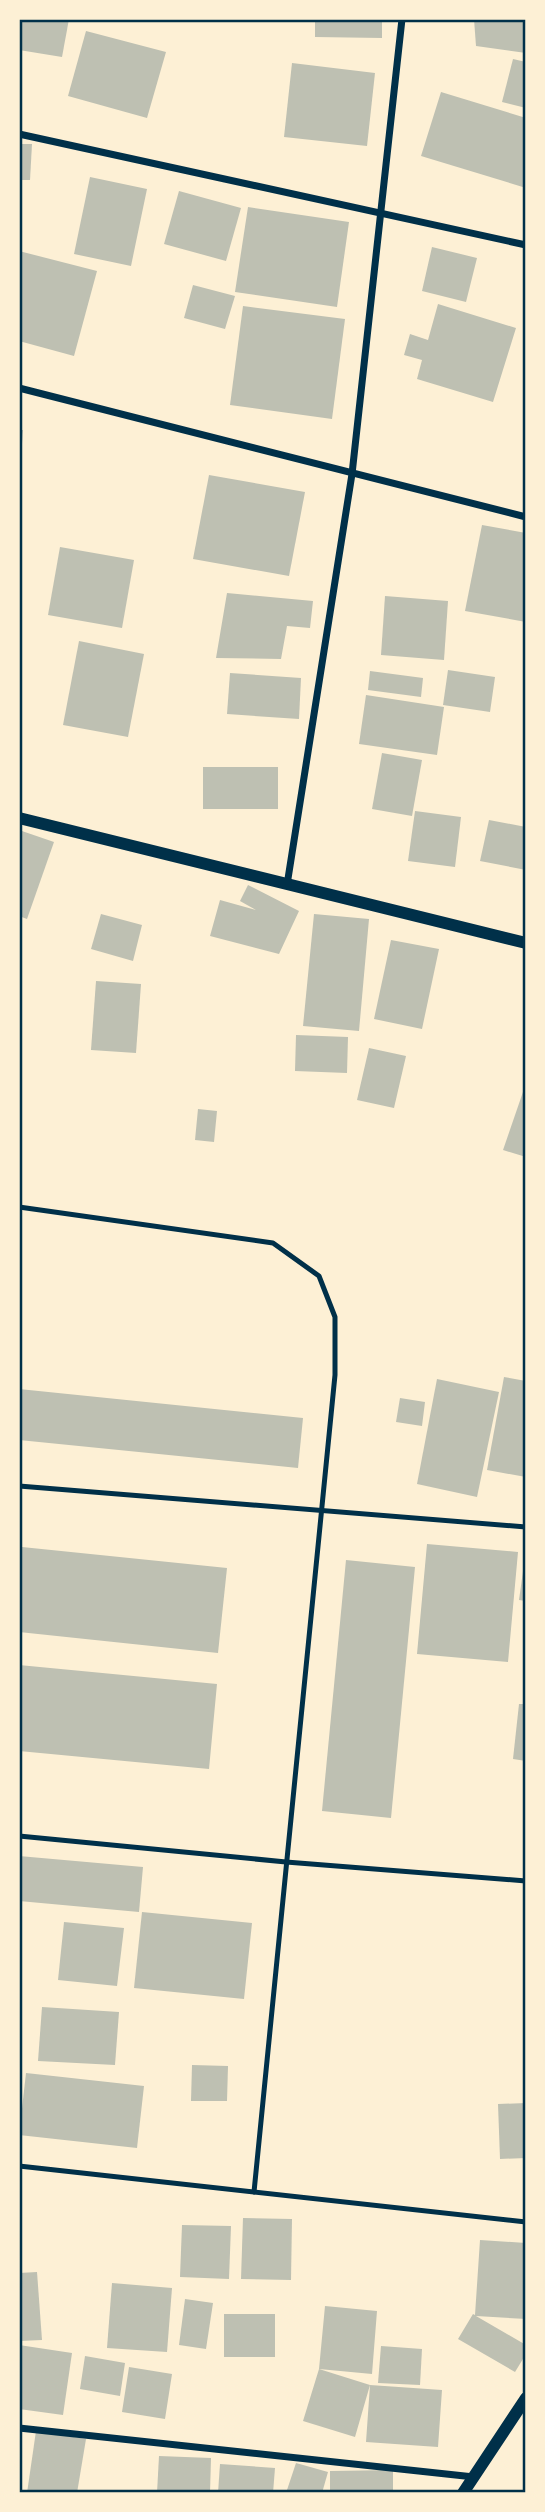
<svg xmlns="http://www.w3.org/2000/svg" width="545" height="2512" font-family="'Roboto Condensed',sans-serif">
  <rect width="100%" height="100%" fill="#fdf0d5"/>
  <g fill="#bec0b2">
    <polygon points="19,19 69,19 62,57 19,50"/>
    <polygon points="315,19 382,19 382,38 315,37"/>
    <polygon points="474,19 526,19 526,53 476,46"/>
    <polygon points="86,31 166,52 147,118 68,96"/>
    <polygon points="513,59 526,62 526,108 502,102"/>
    <polygon points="292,63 375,73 367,146 284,137"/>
    <polygon points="441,92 526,118 526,188 421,156"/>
    <polygon points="19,144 32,144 30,180 19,180"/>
    <polygon points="90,177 147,189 131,266 74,254"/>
    <polygon points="179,191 241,208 226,261 164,244"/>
    <polygon points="248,207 349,222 337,307 235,292"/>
    <polygon points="432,247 477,258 466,302 422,291"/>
    <polygon points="19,251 97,271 74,356 19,341"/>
    <polygon points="193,285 235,296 225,329 184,318"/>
    <polygon points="438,304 516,328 493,402 417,379 422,360 404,355 410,334 428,340"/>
    <polygon points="243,306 345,319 332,419 230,405"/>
    <polygon points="19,430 23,430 21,458 19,458"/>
    <polygon points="209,475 305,492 289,576 193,559"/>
    <polygon points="482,525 526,533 526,622 465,611"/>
    <polygon points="60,547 134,560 122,628 48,615"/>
    <polygon points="227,593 313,601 310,628 287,626 281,659 216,658"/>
    <polygon points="385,596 448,601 444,660 381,655"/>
    <polygon points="79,641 144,654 128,737 63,725"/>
    <polygon points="448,670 495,677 490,712 443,705"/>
    <polygon points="370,671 423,678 421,697 368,690"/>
    <polygon points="230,673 301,678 299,719 227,714"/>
    <polygon points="366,695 444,707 437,755 359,744"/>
    <polygon points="382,753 422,760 412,816 372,809"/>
    <rect x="203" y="767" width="75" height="42"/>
    <polygon points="415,811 461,817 455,867 408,861"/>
    <polygon points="489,820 526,827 526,870 480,861"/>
    <polygon points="19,830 54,842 27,919 19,916"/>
    <polygon points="248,885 299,911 279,954 210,936 220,900 256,910 240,901"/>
    <polygon points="101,914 142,925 133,961 91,949"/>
    <polygon points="314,914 369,919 359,1031 303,1026"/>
    <polygon points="391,940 439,949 422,1029 374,1019"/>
    <polygon points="96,981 141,984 136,1053 91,1050"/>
    <polygon points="296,1035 348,1037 347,1073 295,1071"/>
    <polygon points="369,1048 406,1056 394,1108 357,1100"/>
    <polygon points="525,1086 526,1086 526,1157 503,1150"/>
    <polygon points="198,1109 217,1111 214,1142 195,1140"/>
    <polygon points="504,1377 526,1381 526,1477 487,1470"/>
    <polygon points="437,1379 499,1392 477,1497 417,1484"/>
    <polygon points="19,1389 303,1418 298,1468 19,1440"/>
    <polygon points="400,1398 425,1402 422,1426 396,1422"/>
    <polygon points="427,1544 518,1552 508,1662 417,1654"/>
    <polygon points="22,1547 227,1568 218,1653 19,1632 19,1571"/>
    <polygon points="346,1560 415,1567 391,1818 322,1811"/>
    <polygon points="524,1564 526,1564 526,1601 519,1600"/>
    <polygon points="19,1665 217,1684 209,1769 19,1751"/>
    <polygon points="519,1704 526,1704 526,1761 513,1759"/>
    <polygon points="19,1856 143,1867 139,1912 19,1901"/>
    <polygon points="142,1912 252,1923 244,1999 134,1988"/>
    <polygon points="64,1922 124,1928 117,1986 58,1980"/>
    <polygon points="42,2007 119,2012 115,2065 38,2061"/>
    <polygon points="192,2065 228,2066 227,2101 191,2101"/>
    <polygon points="26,2073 144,2086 137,2148 19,2135"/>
    <polygon points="526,2103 526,2158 500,2159 498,2104"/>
    <polygon points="243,2218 292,2219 291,2280 241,2279"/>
    <polygon points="182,2225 231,2226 229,2279 180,2277"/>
    <polygon points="480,2240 526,2243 526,2319 476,2316 526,2345 526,2354 515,2372 458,2339 473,2314 475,2315"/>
    <polygon points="37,2272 42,2340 19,2341 19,2273"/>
    <polygon points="112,2283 172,2288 167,2352 107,2348"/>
    <polygon points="185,2299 213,2303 206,2349 179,2345"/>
    <polygon points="325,2306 377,2311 372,2374 319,2369 370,2385 442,2390 438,2447 366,2442 370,2385 355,2437 303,2421 319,2369"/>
    <rect x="224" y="2314" width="51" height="43"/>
    <polygon points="19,2345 72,2353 63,2415 19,2409"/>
    <polygon points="381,2346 422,2349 420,2385 378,2383"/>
    <polygon points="85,2356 125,2363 120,2396 80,2389"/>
    <polygon points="129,2367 172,2374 165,2419 122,2412"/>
    <polygon points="36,2431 86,2439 77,2493 27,2493"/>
    <polygon points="159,2456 211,2458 210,2493 157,2493"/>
    <polygon points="296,2463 328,2472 322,2493 286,2493"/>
    <polygon points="220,2464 275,2468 273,2493 218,2493"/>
    <polygon points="393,2470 393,2493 330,2493 330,2471"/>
  </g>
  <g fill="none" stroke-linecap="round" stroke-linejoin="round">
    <g stroke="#003049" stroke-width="5">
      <polyline points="19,1207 273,1243 319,1276 335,1317 335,1375 254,2192"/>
      <polyline points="19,1486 526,1527"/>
      <polyline points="19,1836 286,1862 526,1881"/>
      <polyline points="19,2166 526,2222"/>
    </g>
    <g stroke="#003049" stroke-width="7">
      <polyline points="19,134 526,245"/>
      <polyline points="19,388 526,517"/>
      <polyline points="287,885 352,474 402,19"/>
      <polyline points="19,2428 474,2477"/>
    </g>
    <g stroke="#003049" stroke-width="12">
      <polyline points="19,818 526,943"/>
      <polyline points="463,2493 526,2398"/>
    </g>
  </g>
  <rect width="545" height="2512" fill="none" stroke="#fdf0d5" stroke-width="42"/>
  <rect x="21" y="21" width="503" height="2470" fill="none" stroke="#003049" stroke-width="2.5"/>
</svg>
